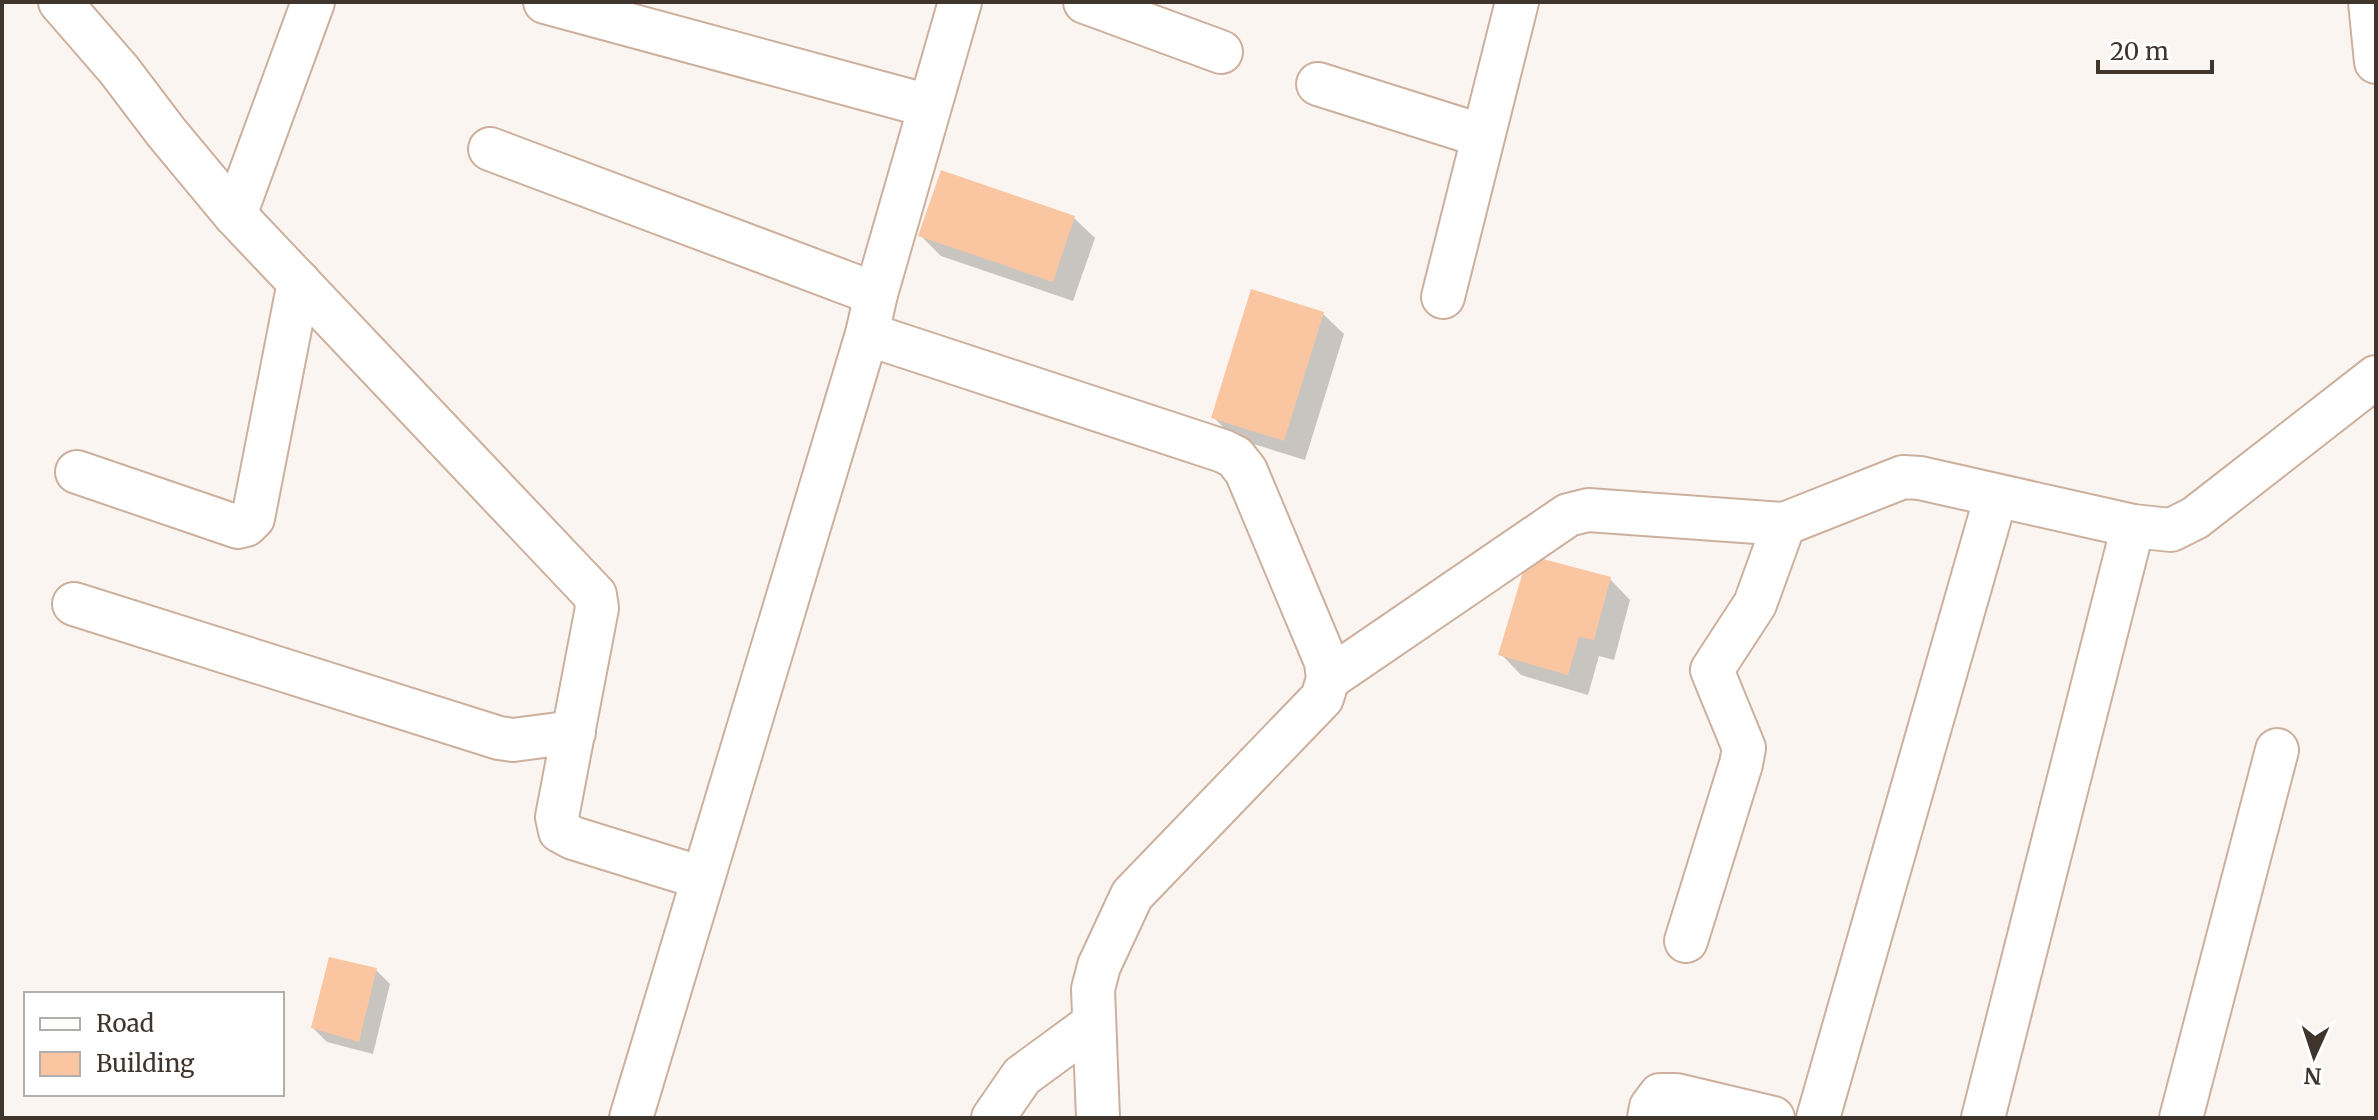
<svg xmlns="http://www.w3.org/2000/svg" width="2378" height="1120" font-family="Merriweather,serif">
  <rect width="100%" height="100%" fill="#fbf5f1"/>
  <g fill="#0003">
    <polygon points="1074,218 1095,238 1073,301 941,256 920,235"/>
    <polygon points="1323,314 1344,334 1305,460 1234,438 1213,417"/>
    <polygon points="1610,579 1630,600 1614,660 1599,656 1588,695 1521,675 1501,654"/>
    <polygon points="376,970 390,984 373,1054 327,1042 313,1028"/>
  </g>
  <g fill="#f9c6a1">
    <polygon points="941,170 1075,216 1053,282 918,236"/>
    <polygon points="1251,289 1324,312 1284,441 1211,418"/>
    <polygon points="1528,555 1611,577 1594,640 1579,637 1568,675 1498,655"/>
    <polygon points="329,957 377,968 359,1042 311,1028"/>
  </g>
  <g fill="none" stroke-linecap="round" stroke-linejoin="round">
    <defs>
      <g id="street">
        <polyline points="60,2 119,70 166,132 235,215 595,595 597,608 557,817 560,831 573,838 702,878"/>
        <polyline points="545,2 929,106"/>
        <polyline points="1085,2 1221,52"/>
        <polyline points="2370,2 2376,62"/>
        <polyline points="1318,84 1483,136"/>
        <polyline points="490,149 876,294"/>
        <polyline points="235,215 313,2"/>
        <polyline points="1443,297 1517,2"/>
        <polyline points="867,334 1223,451 1235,457 1246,471 1326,662 1328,679 1322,698 1132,895 1099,966 1093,989 1098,1118"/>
        <polyline points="77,472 238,527 246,525 253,518 299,282"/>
        <polyline points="74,604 499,738 513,740 574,732"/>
        <polyline points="1328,679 1568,515 1588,510 1784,524 1903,477 1920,478 2133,526 2171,530 2195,518 2376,377"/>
        <polyline points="1686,941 1741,764 1744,748 1712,670 1755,604 1784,524"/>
        <polyline points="631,1118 867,334 876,294 960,2"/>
        <polyline points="993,1118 1022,1076 1093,1024"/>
        <polyline points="1649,1118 1651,1107 1660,1095 1676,1095 1773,1118"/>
        <polyline points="1818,1118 1996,496"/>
        <polyline points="1983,1118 2133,526"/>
        <polyline points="2181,1118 2277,750"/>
      </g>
    </defs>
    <use href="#street" stroke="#ccb09d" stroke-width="46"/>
    <use href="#street" stroke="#fff" stroke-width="42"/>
  </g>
  <rect width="2378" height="1120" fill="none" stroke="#40352d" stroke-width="8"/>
  <rect x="24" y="992" width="260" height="104" fill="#ffffff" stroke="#b3aeab" stroke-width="2"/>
  <rect x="40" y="1018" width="40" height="12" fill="#ffffff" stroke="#b3aeab" stroke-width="2"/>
  <text x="96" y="1032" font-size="24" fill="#40352d">Road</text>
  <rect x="40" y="1052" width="40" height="24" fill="#f9c6a1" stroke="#b3aeab" stroke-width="2"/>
  <text x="96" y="1072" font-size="24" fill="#40352d">Building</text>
  <g transform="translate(2314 1056) rotate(183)" stroke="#ffffff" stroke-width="6" paint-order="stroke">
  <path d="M0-6L14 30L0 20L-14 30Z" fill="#40352d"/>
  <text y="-12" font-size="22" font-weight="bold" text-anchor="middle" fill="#40352d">N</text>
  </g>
  <path d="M2098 60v12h114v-12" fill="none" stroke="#40352d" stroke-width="4"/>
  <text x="2110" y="60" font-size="24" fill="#40352d" stroke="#ffffff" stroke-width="6" paint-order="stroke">20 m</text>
</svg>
